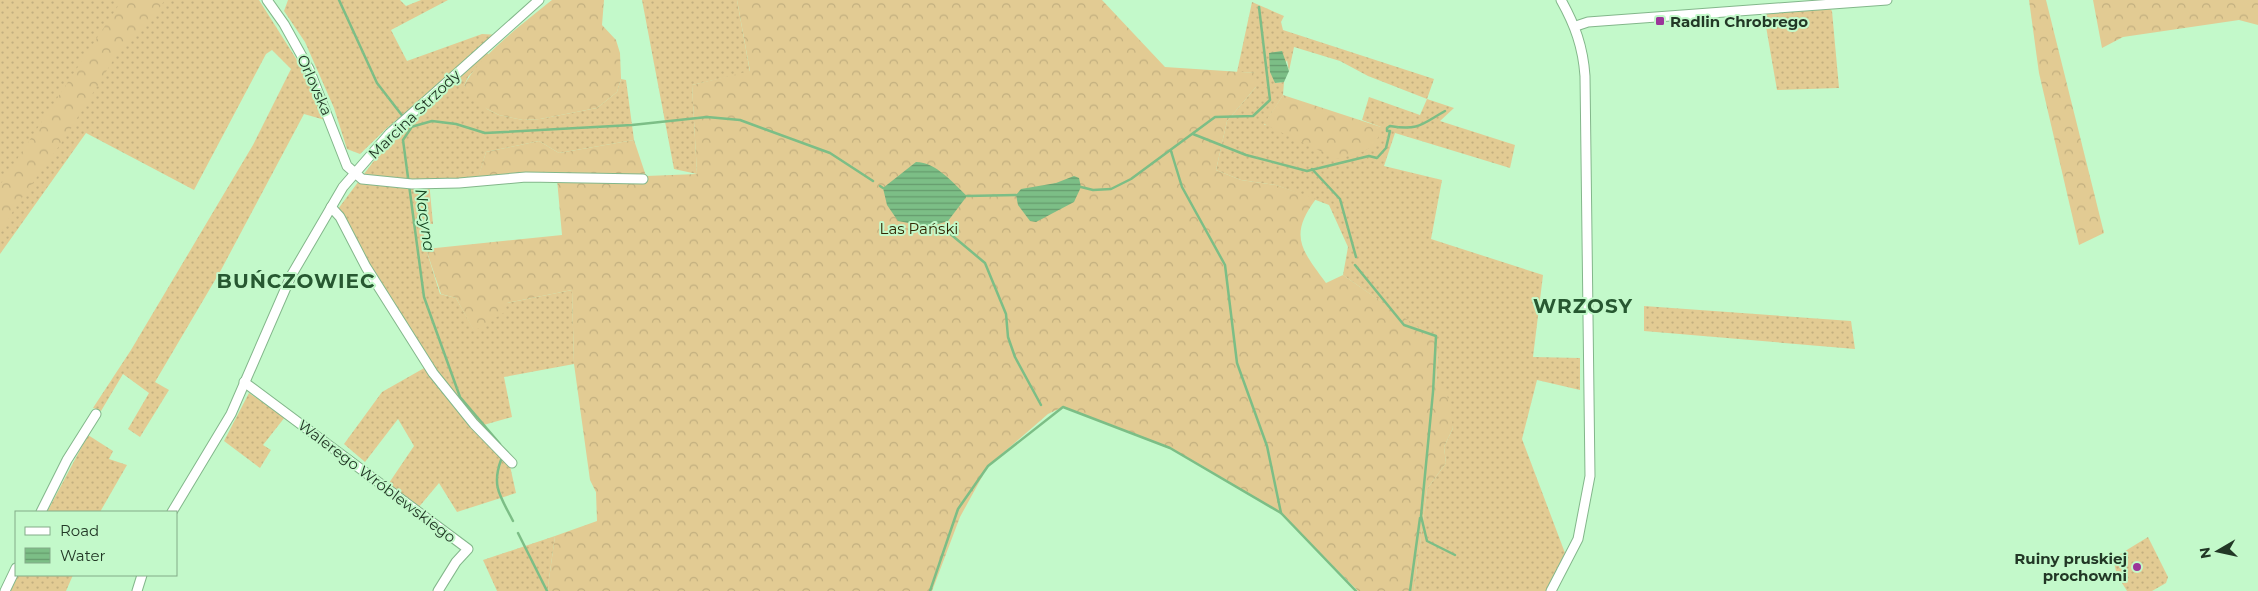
<svg xmlns="http://www.w3.org/2000/svg" width="2258" height="591" font-family="Montserrat,sans-serif">
  <defs>
    <pattern id="grass-dots" width="8" height="8" patternUnits="userSpaceOnUse" patternTransform="scale(1.25)"><rect width="8" height="8" fill="#e2cb93"/><path d="M2 2h.1M6 6h.1" fill="none" stroke="#c2af7f" stroke-width="1.8" stroke-linecap="round"/></pattern>
    <pattern id="forest-crowns" width="20" height="18" patternUnits="userSpaceOnUse" patternTransform="scale(1.25)"><rect width="20" height="18" fill="#e2cb93"/><path d="M2 6a3 3 0 1 1 6 0M12 15a3 3 0 1 1 6 0" fill="none" stroke="#c2af7f"/></pattern>
    <pattern id="water-rules" width="6" height="5" patternUnits="userSpaceOnUse" patternTransform="scale(1.25)"><rect width="6" height="5" fill="#7cbe86"/><path d="M0 2.5h6" fill="none" stroke="#659b6d"/></pattern>
  </defs>
  <rect width="100%" height="100%" fill="#c3f9ca"/>
  <g fill="url(#grass-dots)" fill-rule="evenodd">
    <polygon points="0,0 259,0 302,68 325,120 304,114 221,270 155,382 169,390 140,437 128,429 149,393 123,374 101,411 93,408 131,350 253,145 291,69 272,50 266,54 194,190 86,133 0,254"/>
    <polygon points="288,0 400,0 406,6 421,0 448,0 391,30 407,61 482,34 500,35 388,127 360,154 347,149 334,108 305,42 284,11"/>
    <polygon points="642,0 737,0 750,72 692,85 697,174 674,169"/>
    <path d="M1252,2L1284,16L1281,22L1283,30L1434,79L1427,99L1454,108L1440,121L1515,145L1510,168L1395,133L1384,166L1442,180L1431,239L1543,275L1533,357L1580,358V390L1537,380L1522,439L1565,553L1546,591H1414L1427,489L1446,463L1444,447L1453,428L1436,384L1438,350L1380,301L1343,275L1348,247L1329,205L1276,185L1241,180L1216,170L1227,121L1256,87V73L1237,72ZM1294,47L1340,61L1368,76L1427,99L1420,115L1369,97L1362,120L1381,127L1264,125L1283,95L1284,82L1275,83L1287,60L1289,71Z"/>
    <polygon points="1829,8 1832,11 1839,88 1777,90 1764,15 1767,12"/>
    <polygon points="486,52 489,55 468,77 464,86 487,109 499,115 523,120 540,119 597,108 617,92 621,79 626,80 634,140 559,153 539,141 486,152 478,179 429,181 433,224 422,223 426,249 440,294 456,298 474,330 507,303 572,290 574,364 504,377 512,417 473,428 510,466 516,493 457,512 439,483 418,508 389,483 414,446 398,419 365,462 344,444 382,392 426,367 338,209 373,162"/>
    <polygon points="1644,306 1851,321 1855,349 1644,331"/>
    <polygon points="249,393 285,417 263,445 271,450 260,468 224,441"/>
    <polygon points="88,435 113,451 109,459 127,465 100,512 47,512"/>
    <polygon points="555,536 548,586 549,591 497,591 483,560"/>
    <polygon points="2148,537 2168,577 2166,583 2152,591 2127,591 2117,575 2114,563 2117,556"/>
    <polygon points="16,575 73,575 66,591 8,591"/>
  </g>
  <g fill="url(#forest-crowns)">
    <polygon points="122,0 165,0 152,18 117,54 67,135 16,206 0,234 0,185"/>
    <path d="M552,0H604L602,25L616,40L620,53L621,79L617,92L597,108L540,119L523,120L499,115L487,109L475,102L464,86C477,58 527,20 552,0Z"/>
    <path d="M737,0H1102L1165,67L1256,73V87L1227,121L1216,170L1241,180L1276,185L1316,199C1288,236 1302,250 1326,283L1343,275L1435,339L1438,350L1436,384L1446,389L1453,428L1444,447L1446,463L1427,489L1414,591H1358L1281,513L1170,448L1063,407L1048,414L988,466L960,517L932,591H549L548,586L555,536L597,521L596,492L590,480L574,364L572,290L507,303L505,312L474,331L456,298L441,294L426,249L562,235L557,179L477,181L486,152L539,141L559,153L634,140L646,176L697,174L692,85L750,71Z"/>
    <polygon points="2029,0 2046,0 2104,233 2079,245 2039,73"/>
    <polygon points="2093,0 2258,0 2258,25 2239,20 2123,37 2102,48"/>
    <path d="M1283,95L1381,127C1377,153 1359,152 1337,159L1264,124Z"/>
  </g>
  <g fill="url(#water-rules)">
    <polygon points="1282,51 1289,71 1284,82 1275,83 1270,72 1269,53"/>
    <path d="M916,162C936,162 953,183 967,196L948,221L929,227L898,221L887,205L883,188Z"/>
    <polygon points="1074,176 1079,178 1081,187 1074,202 1036,222 1030,221 1018,205 1016,195 1021,189 1056,183"/>
  </g>
  <g fill="none" stroke-linecap="round" stroke-linejoin="round">
    <g stroke="#7cbe86" stroke-width="2.5">
      <polyline points="339,0 377,83 411,127"/>
      <polyline points="411,127 432,121 456,124 485,133 632,125 707,117 740,120 830,153 873,181"/>
      <polyline points="411,128 403,140 424,297 460,397 500,444"/>
      <path d="M1193,134L1246,155L1307,171L1369,156L1377,158L1386,148L1390,131H1387V128L1390,126C1419,131 1422,124 1445,111"/>
      <polyline points="1171,151 1182,187 1225,265 1237,363 1267,446 1281,513"/>
      <polyline points="1312,169 1340,199 1356,257"/>
      <polyline points="880,186 883,188"/>
      <polyline points="1081,187 1093,190 1111,189 1131,179 1215,117 1253,116 1270,100 1259,7"/>
      <polyline points="967,196 1016,195"/>
      <polyline points="929,227 948,232 985,263 1006,314 1008,337 1015,357 1041,405"/>
      <polyline points="1355,265 1404,325 1436,336 1433,392 1421,516 1427,541 1455,555"/>
      <path d="M501,460C491,487 501,497 513,521"/>
      <polyline points="518,533 547,591"/>
      <polyline points="930,591 958,509 988,466 1063,407 1170,448 1281,513 1356,591"/>
      <polyline points="1410,591 1420,518"/>
    </g>
    <defs>
      <g id="minor">
        <polyline points="267,0 284,24 309,69 347,166 362,179 412,184 459,183 526,177 643,179"/>
        <polyline points="1576,26 1588,22 1887,0"/>
        <polyline points="331,207 340,217 366,267 433,373 474,424 512,463"/>
        <polyline points="244,382 468,549 456,562 438,591"/>
        <polyline points="41,512 67,460 96,414"/>
        <polyline points="172,512 231,414 291,276 343,187 390,133 539,0"/>
        <polyline points="5,591 16,568"/>
        <polyline points="137,591 142,575"/>
        <path d="M1551,591L1578,539L1590,476L1585,76C1583,47 1575,25 1561,0"/>
      </g>
    </defs>
    <use href="#minor" stroke="#83b78b" stroke-width="11"/>
    <use href="#minor" stroke="#fff" stroke-width="9"/>
  </g>
  <g fill="#9b3599" stroke="#c3f9ca" stroke-width="2">
    <rect x="1655" y="16" width="10" height="10" rx="2.5"/>
    <circle cx="2137" cy="567" r="5"/>
  </g>
  <g text-anchor="middle" dominant-baseline="central" stroke-width="4" stroke-linejoin="round" paint-order="stroke">
    <g font-size="15" font-weight="bold" fill="#223826" stroke="#c3f9ca" text-anchor="start">
      <text x="1670" y="21">Radlin Chrobrego</text>
      <text x="2127" y="558" text-anchor="end">Ruiny pruskiej<tspan x="2127" dy="17">prochowni</tspan></text>
    </g>
    <g font-size="15" fill="#223826" stroke="#c3f9ca">
      <text transform="translate(315 85) rotate(66)">Orlovska</text>
      <text transform="translate(414 114) rotate(-44)">Marcina Strzody</text>
      <text transform="translate(377 481) rotate(37)">Walerego Wróblewskiego</text>
    </g>
    <g font-size="15" fill="#342703" stroke="#c3f9ca">
      <text x="919" y="228">Las Pański</text>
    </g>
    <g font-size="16" font-style="italic" fill="#144420" stroke="#c3f9ca">
      <text transform="translate(425 220) rotate(82)">Nacyna</text>
    </g>
    <g font-size="20" font-weight="bold" letter-spacing="1" fill="#275831" stroke="#c3f9ca">
      <text x="296" y="281">BUŃCZOWIEC</text>
      <text x="1583" y="306">WRZOSY</text>
    </g>
  </g>
  <rect x="15" y="511" width="162" height="65" fill="#c3f9ca" stroke="#83ac88"/>
  <rect x="25" y="527" width="25" height="8" fill="#ffffff" stroke="#83ac88"/>
  <text x="60" y="536" font-size="15" fill="#223826">Road</text>
  <rect x="25" y="548" width="25" height="15" fill="url(#water-rules)" stroke="#83ac88"/>
  <text x="60" y="561" font-size="15" fill="#223826">Water</text>
  <g transform="translate(2218 551) rotate(261)" stroke="#c3f9ca" stroke-width="4" paint-order="stroke">
  <path d="M0-4L9 19L0 12L-9 19Z" fill="#223826"/>
  <text y="-8" font-size="14" font-weight="bold" text-anchor="middle" fill="#223826">N</text>
  </g>
</svg>
